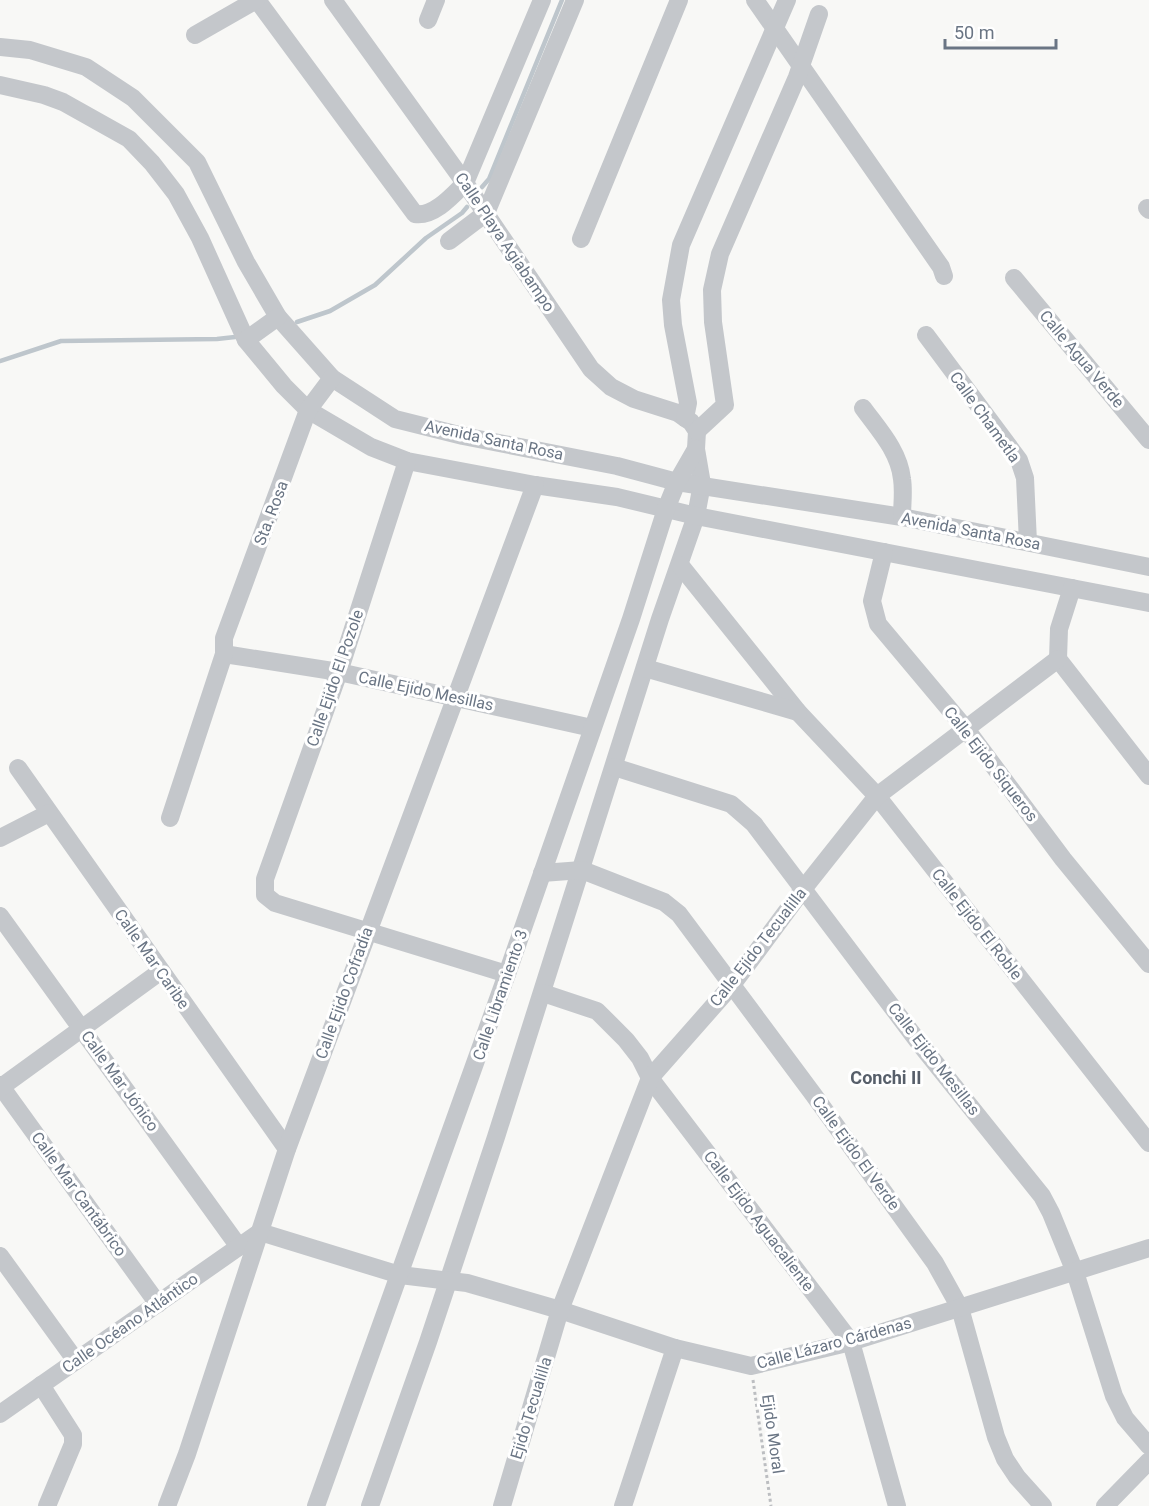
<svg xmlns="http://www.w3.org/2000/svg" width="1149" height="1506" font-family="Roboto,sans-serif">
  <rect width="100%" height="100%" fill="#f8f8f6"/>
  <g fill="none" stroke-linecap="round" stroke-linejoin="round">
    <g stroke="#bec6cc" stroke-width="4.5">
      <polyline points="482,187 489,179 562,0"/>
      <polyline points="297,322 330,311 375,285 426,238 462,213 467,207"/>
      <polyline points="0,361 61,341 217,339 235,337"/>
    </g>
    <polyline stroke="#bcbec1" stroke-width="3" stroke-dasharray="3 3" stroke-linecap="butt" points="753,1380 771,1506"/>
    <g stroke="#c4c7cb" stroke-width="18">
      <path d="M257,0L415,214C434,217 453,195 465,183L542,0"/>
      <polyline points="333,0 465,183 591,369 611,387 634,399 678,413 691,422 697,431 696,449 702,484 696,516 660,619 496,1137 428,1342 370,1506"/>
      <polyline points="755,0 941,267 944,276"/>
      <polyline points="428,20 436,0"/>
      <polyline points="195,35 256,0"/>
      <polyline points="0,47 30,50 86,67 133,98 197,162 246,262 278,317 332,378 395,419 463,436 617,466 677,482 902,517 1149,567"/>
      <polyline points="0,85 44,95 63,102 129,139 152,163 176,194 200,238 246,340 284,386 308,410 371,447 407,461 535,485 617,497 696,516 1149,603"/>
      <polyline points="1147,208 1149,210"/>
      <polyline points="581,239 679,0"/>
      <polyline points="449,241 486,213 575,0"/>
      <polyline points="1014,278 1149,440"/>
      <polyline points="926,335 1019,460 1025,478 1028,542"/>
      <polyline points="246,340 278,317"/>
      <path d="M863,408C879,430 899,451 902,479C904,491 902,505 902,517"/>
      <polyline points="685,418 688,403 673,325 671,300 681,245 787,0"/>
      <polyline points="697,431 725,405 713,322 712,290 720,254 797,77 819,14"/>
      <polyline points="407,461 339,672 265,879 265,895 275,903 507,974"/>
      <polyline points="884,552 872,601 878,624 966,729 1063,859 1149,964"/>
      <polyline points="680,565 798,712 877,796 1149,1143"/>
      <polyline points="1072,588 1059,629 1058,659 1149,776"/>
      <polyline points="224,654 339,672 592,728"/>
      <polyline points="645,668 798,712"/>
      <polyline points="614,767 731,804 754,824 920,1044 1042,1196 1051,1213 1075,1272 1114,1396 1125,1418 1149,1446"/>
      <polyline points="18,768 287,1149"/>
      <polyline points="170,818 224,654 224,638 308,410 332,378"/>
      <polyline points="0,838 49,813"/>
      <polyline points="542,873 582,870 664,902 679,914 813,1094 935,1263 960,1308 996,1437 1005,1459 1017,1477 1043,1506"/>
      <polyline points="0,916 239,1247"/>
      <polyline points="543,993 597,1011 626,1040 640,1058 650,1078 851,1342 897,1506"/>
      <polyline points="0,1085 158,1304"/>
      <polyline points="0,1088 161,971"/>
      <polyline points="0,1256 76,1361"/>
      <polyline points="41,1385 73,1435 73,1444 47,1506"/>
      <polyline points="0,1414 260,1232 400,1275 467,1283 560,1310 675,1348 751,1366 851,1342 1149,1248"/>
      <polyline points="167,1506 187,1454 287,1149 535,485"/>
      <polyline points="316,1506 507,974 631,619 666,509 677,482 696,449"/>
      <polyline points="502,1506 560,1310 650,1078 732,985 804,888 877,796 1058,659"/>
      <polyline points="623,1506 675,1348"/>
      <polyline points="1105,1506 1149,1461"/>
    </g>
  </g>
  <g text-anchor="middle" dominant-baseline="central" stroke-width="6" stroke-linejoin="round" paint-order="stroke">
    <g font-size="16" fill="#6a7584" stroke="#fff">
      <text transform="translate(505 242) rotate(56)">Calle Playa Agiabampo</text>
      <text transform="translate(1082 359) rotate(50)">Calle Agua Verde</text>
      <text transform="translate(985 417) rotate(54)">Calle Chametla</text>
      <text transform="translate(494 440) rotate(12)">Avenida Santa Rosa</text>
      <text transform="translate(271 513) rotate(-69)">Sta. Rosa</text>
      <text transform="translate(971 531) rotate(11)">Avenida Santa Rosa</text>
      <text transform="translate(335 678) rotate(-71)">Calle Ejido El Pozole</text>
      <text transform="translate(426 691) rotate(12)">Calle Ejido Mesillas</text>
      <text transform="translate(991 764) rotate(52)">Calle Ejido Siqueros</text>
      <text transform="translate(977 924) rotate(52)">Calle Ejido El Roble</text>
      <text transform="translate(758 947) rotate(-52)">Calle Ejido Tecualilla</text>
      <text transform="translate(152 959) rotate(55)">Calle Mar Caribe</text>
      <text transform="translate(344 993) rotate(-70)">Calle Ejido Cofradía</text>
      <text transform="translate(500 995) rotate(-71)">Calle Libramiento 3</text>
      <text transform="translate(934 1059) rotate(52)">Calle Ejido Mesillas</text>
      <text transform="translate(120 1081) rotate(54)">Calle Mar Jónico</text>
      <text transform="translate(856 1153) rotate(54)">Calle Ejido El Verde</text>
      <text transform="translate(79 1194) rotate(54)">Calle Mar Cantábrico</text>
      <text transform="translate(759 1221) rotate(53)">Calle Ejido Aguacaliente</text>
      <text transform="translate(130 1323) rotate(-35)">Calle Océano Atlántico</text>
      <text transform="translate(834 1343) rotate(-15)">Calle Lázaro Cárdenas</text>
      <text transform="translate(531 1408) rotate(-73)">Ejido Tecualilla</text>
      <text transform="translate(773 1434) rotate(82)">Ejido Moral</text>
    </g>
    <g font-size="18" font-weight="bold" fill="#575f6a" stroke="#fff">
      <text x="886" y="1077">Conchi II</text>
    </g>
  </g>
  <path d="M945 39v9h111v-9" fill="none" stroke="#6a7584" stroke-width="3"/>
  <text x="954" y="39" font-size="18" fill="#6a7584" stroke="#ffffff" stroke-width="4.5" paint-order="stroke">50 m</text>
</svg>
